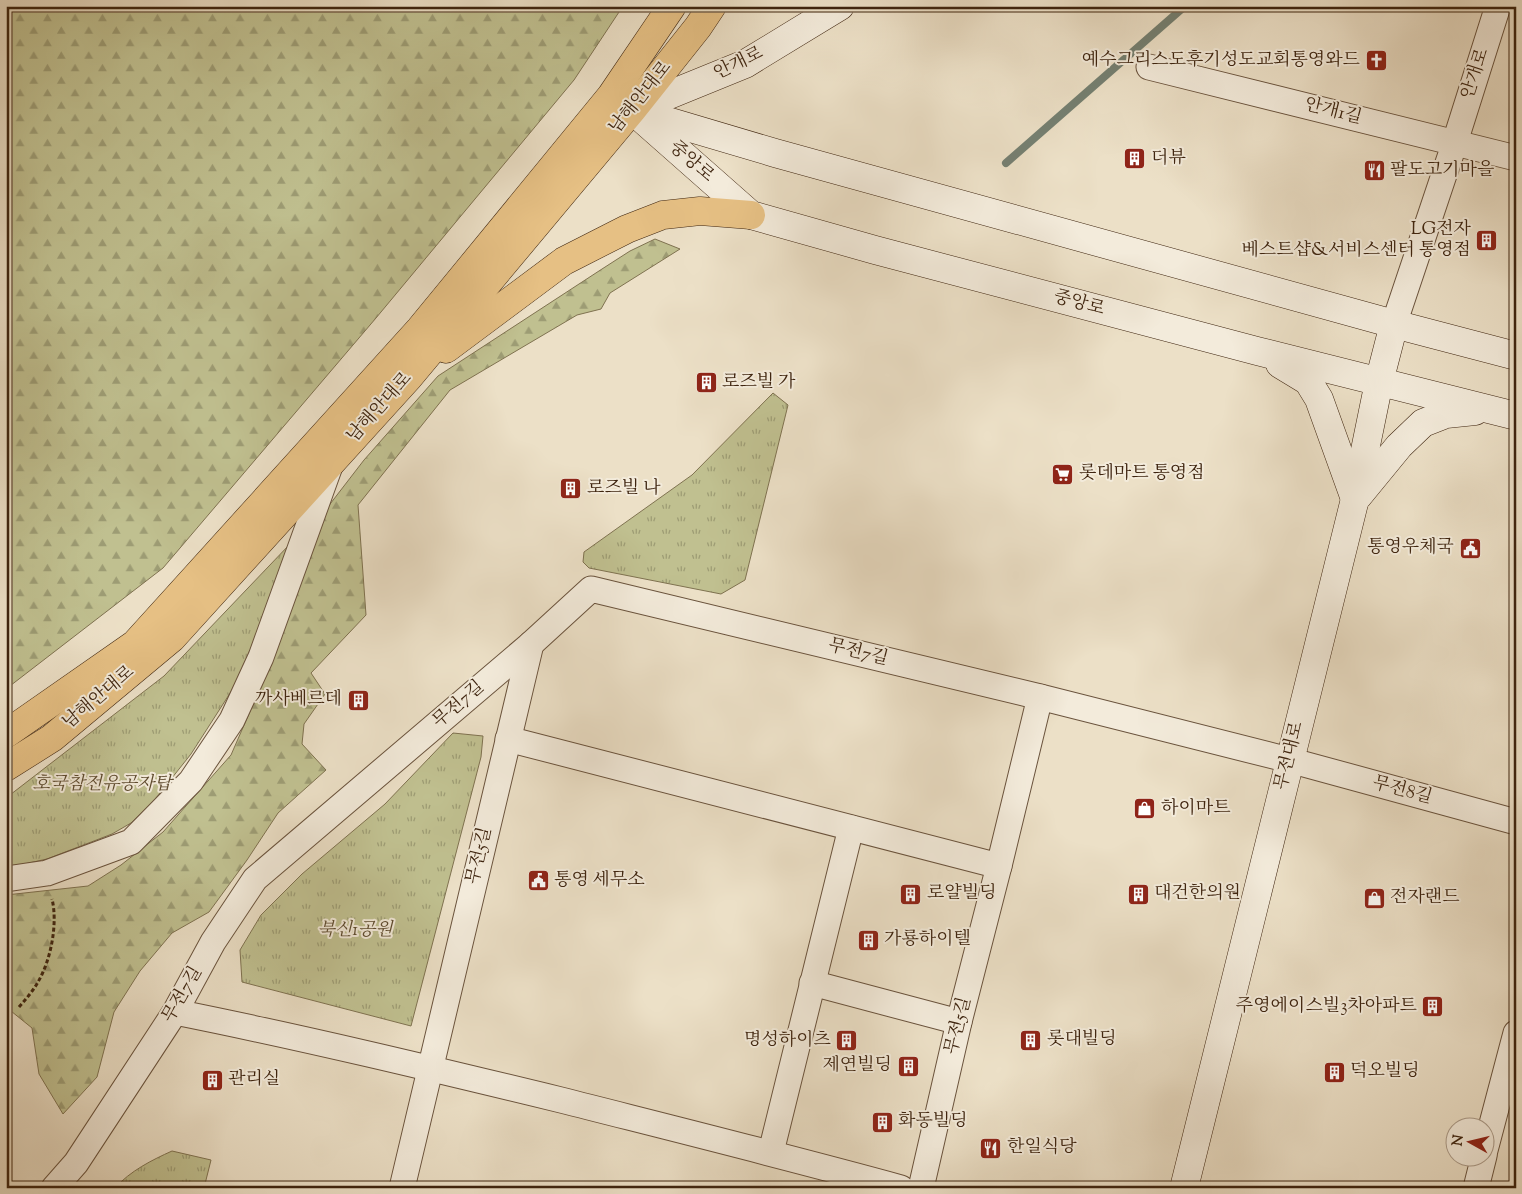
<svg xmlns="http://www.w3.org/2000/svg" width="1522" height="1194" font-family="'Sorts Mill Goudy','Noto Serif KR',serif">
  <defs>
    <pattern id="grass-tufts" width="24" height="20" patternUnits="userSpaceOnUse" patternTransform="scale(1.25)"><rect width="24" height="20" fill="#c0c090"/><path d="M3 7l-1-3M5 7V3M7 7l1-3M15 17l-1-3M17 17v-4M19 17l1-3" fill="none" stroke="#9d9c74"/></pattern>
    <pattern id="forest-firs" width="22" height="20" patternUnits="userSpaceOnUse" patternTransform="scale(1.25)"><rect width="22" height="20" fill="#c0c090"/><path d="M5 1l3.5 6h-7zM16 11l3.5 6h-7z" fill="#9d9c74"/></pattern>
  </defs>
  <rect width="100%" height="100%" fill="#ece0c7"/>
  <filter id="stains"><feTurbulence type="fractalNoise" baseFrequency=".004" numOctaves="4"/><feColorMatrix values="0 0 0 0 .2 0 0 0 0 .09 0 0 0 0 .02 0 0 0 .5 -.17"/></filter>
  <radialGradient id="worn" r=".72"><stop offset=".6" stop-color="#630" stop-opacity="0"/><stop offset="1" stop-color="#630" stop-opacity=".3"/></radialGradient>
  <g fill="url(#grass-tufts)" stroke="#7f7250">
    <polygon points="773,393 788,405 745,580 721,594 589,568 583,562 584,552 692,475"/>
    <polygon points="290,544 278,588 234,687 191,754 152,803 131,823 112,834 47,859 6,868 6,798 164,676"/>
    <polygon points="453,733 483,736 481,757 411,1026 242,982 240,950 261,915 302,874 385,804"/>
    <path d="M172,1151L211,1160L204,1188H115C130,1171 152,1160 172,1151Z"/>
  </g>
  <g fill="url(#forest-firs)" stroke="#7f7250">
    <polygon points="6,6 623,6 574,80 376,318 163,568 6,689"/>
    <polygon points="655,239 680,249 610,293 601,309 577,315 450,390 358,505 366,615 311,673 325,694 304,724 302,744 326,770 278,813 247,860 209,912 172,933 140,971 114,1012 97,1077 63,1114 39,1074 32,1028 6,1007 6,895 88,886 121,865 163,832 231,755 275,654 327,508 364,460 438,376 602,269 630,251"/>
  </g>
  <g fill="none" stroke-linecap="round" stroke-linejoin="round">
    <polyline stroke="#758072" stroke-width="8" points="1006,163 1185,6"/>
    <defs>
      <g id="street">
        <polyline points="1149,67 1516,158"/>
        <polyline points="1394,324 1455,142 1498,6"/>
        <polyline points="508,739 999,866 1040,697"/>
        <polyline points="6,879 47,873 131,842 191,781 232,720 261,657 330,466"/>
        <polyline points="812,983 959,1022"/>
        <path d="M175,1012C305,1038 433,1069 561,1100C675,1129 788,1157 901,1188"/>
        <polyline points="771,1152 851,828"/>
        <polyline points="1484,1154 1516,1033"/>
        <polyline points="54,1188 76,1163 175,1012 213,942 255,879 531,644 591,589 1040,697 1289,760 1516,822"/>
        <polyline points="402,1188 531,644"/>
        <polyline points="921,1188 959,1022 999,866"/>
        <polyline points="1476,1188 1484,1156"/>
      </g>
      <g id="secondary">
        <polyline points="612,97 632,110 751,215 875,250 1257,351 1516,416"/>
        <polyline points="632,110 745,64 840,6"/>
        <polyline points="640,113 775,153 1394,324 1516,356"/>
        <polyline points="1280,364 1308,381 1319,399 1355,499"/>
        <polyline points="1358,496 1399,446 1423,423 1446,414 1475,411"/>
        <polyline points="1184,1188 1355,499 1379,382 1394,324"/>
      </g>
      <g id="primary">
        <polyline points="446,349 564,261 627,229 663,215 700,211 751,215"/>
        <polyline points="6,734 135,644 420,329 611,96 672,6"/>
        <polyline points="6,767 52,738 172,638 409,377 632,110 698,27 712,6"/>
      </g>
    </defs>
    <use href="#street" stroke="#6a533d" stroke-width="27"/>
    <use href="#secondary" stroke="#3e240f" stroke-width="29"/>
    <use href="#primary" stroke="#3e240f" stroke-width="29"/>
    <path stroke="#3e240f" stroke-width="3" stroke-dasharray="4 2.5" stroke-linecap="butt" d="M19,1007C26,999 33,991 38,982C51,960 58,923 52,899"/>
    <use href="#street" stroke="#f3ebdb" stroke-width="25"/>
    <use href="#secondary" stroke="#f3ebdb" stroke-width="28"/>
    <use href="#primary" stroke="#e6c084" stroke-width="28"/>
  </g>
  <defs>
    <symbol id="church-square" viewBox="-11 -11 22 22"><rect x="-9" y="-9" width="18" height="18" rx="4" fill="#8f2418" stroke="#f3ebdb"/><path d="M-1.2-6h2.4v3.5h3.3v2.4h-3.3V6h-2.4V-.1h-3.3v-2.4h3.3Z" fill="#fff"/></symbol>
    <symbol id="building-square" viewBox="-11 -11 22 22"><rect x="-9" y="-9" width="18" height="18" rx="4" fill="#8f2418" stroke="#f3ebdb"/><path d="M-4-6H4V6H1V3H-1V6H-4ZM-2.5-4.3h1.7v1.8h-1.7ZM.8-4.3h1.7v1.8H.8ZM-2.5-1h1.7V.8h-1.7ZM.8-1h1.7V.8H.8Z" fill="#fff"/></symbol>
    <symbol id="restaurant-square" viewBox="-11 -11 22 22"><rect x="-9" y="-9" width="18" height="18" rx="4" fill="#8f2418" stroke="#f3ebdb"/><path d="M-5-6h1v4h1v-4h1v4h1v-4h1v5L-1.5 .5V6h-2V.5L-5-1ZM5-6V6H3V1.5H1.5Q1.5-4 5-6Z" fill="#fff"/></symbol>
    <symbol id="supermarket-square" viewBox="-11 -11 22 22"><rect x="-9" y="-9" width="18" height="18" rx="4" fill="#8f2418" stroke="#f3ebdb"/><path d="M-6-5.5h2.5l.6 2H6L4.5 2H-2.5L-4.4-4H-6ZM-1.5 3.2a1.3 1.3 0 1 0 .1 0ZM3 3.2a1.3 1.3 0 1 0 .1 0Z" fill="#fff"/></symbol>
    <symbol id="civic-square" viewBox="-11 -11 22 22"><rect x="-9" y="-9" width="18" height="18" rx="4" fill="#8f2418" stroke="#f3ebdb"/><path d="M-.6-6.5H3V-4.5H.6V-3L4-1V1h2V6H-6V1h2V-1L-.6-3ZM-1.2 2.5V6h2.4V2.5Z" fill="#fff"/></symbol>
    <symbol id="shop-square" viewBox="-11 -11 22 22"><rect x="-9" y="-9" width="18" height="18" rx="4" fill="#8f2418" stroke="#f3ebdb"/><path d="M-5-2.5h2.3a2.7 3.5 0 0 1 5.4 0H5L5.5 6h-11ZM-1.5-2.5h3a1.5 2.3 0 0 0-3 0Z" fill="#fff"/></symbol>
  </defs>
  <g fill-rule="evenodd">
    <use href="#church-square" x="1364" y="48" width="25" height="25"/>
    <use href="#building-square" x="1122" y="146" width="25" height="25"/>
    <use href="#restaurant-square" x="1362" y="158" width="25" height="25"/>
    <use href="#building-square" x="1474" y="228" width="25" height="25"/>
    <use href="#building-square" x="694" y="370" width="25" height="25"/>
    <use href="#supermarket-square" x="1050" y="462" width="25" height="25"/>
    <use href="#building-square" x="558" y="476" width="25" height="25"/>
    <use href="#civic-square" x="1458" y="536" width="25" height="25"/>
    <use href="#building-square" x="346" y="688" width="25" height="25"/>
    <use href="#shop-square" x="1132" y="796" width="25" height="25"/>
    <use href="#civic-square" x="526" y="868" width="25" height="25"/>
    <use href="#building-square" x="898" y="882" width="25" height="25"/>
    <use href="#building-square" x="1126" y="882" width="25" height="25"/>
    <use href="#shop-square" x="1362" y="886" width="25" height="25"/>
    <use href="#building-square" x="856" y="928" width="25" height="25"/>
    <use href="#building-square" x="1420" y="994" width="25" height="25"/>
    <use href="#building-square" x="1018" y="1028" width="25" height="25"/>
    <use href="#building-square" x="834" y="1028" width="25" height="25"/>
    <use href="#building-square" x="896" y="1054" width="25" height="25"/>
    <use href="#building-square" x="1322" y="1060" width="25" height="25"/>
    <use href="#building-square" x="200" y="1068" width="25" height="25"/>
    <use href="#building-square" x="870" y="1110" width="25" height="25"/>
    <use href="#restaurant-square" x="978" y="1136" width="25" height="25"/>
  </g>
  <g text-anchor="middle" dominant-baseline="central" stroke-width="4" stroke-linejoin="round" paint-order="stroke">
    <g font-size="18" fill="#3e240f" stroke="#f3ebdb" text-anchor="start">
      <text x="1360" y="61" text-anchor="end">예수그리스도후기성도교회통영와드</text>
      <text x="1151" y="159">더뷰</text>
      <text x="1390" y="171">팔도고기마을</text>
      <text x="1471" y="230" text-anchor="end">LG전자<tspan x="1471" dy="21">베스트샵&amp;서비스센터 통영점</tspan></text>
      <text x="722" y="383">로즈빌 가</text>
      <text x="1079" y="474">롯데마트 통영점</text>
      <text x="587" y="489">로즈빌 나</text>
      <text x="1454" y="548" text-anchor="end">통영우체국</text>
      <text x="342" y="700" text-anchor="end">까사베르데</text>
      <text x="1161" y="809">하이마트</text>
      <text x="554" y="881">통영 세무소</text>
      <text x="927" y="894">로얄빌딩</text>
      <text x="1154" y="894">대건한의원</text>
      <text x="1390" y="898">전자랜드</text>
      <text x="884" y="940">가룡하이텔</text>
      <text x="1417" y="1007" text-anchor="end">주영에이스빌3차아파트</text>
      <text x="1047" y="1040">롯대빌딩</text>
      <text x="831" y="1041" text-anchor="end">명성하이츠</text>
      <text x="892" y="1066" text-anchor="end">제연빌딩</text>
      <text x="1350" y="1072">덕오빌딩</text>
      <text x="228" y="1080">관리실</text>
      <text x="898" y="1122">화동빌딩</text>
      <text x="1007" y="1148">한일식당</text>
    </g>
    <g font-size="18" fill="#3e240f" stroke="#f3ebdb">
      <text transform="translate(739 64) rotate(-26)">안개로</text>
      <text transform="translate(1476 74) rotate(-72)">안개로</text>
      <text transform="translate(641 98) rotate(-51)">남해안대로</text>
      <text transform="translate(1333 112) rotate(14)">안개1길</text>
      <text transform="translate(691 162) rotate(41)">중앙로</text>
      <text transform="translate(1079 304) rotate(15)">중앙로</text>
      <text transform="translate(380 408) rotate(-48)">남해안대로</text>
      <text transform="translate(858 653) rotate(14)">무전7길</text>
      <text transform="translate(99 698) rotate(-40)">남해안대로</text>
      <text transform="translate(459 705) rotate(-41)">무전7길</text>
      <text transform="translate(1290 756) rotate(-76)">무전대로</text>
      <text transform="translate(1402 791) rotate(15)">무전8길</text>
      <text transform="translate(480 856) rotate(-77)">무전5길</text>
      <text transform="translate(183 995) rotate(-60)">무전7길</text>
      <text transform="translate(959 1026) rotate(-76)">무전5길</text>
    </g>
    <g font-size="18" font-style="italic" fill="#5e4b2f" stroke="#f3ebdb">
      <text x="102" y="785">호국참전유공자탑</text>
      <text x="355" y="931">북신1공원</text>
    </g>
  </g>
  <rect width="1522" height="1194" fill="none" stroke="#ece0c7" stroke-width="25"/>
  <rect x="8" y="8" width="1507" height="1179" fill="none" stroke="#3e240f" stroke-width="2.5"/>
  <rect x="12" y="12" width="1497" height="1169" fill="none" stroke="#3e240f"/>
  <g transform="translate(1470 1142) rotate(278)"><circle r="24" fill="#f3ebdb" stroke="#ab9b89"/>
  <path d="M0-4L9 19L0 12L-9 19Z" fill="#8f2418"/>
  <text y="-8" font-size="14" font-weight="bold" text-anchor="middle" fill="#3e240f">N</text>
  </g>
  <rect width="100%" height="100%" filter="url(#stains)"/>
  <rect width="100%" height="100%" fill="url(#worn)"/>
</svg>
